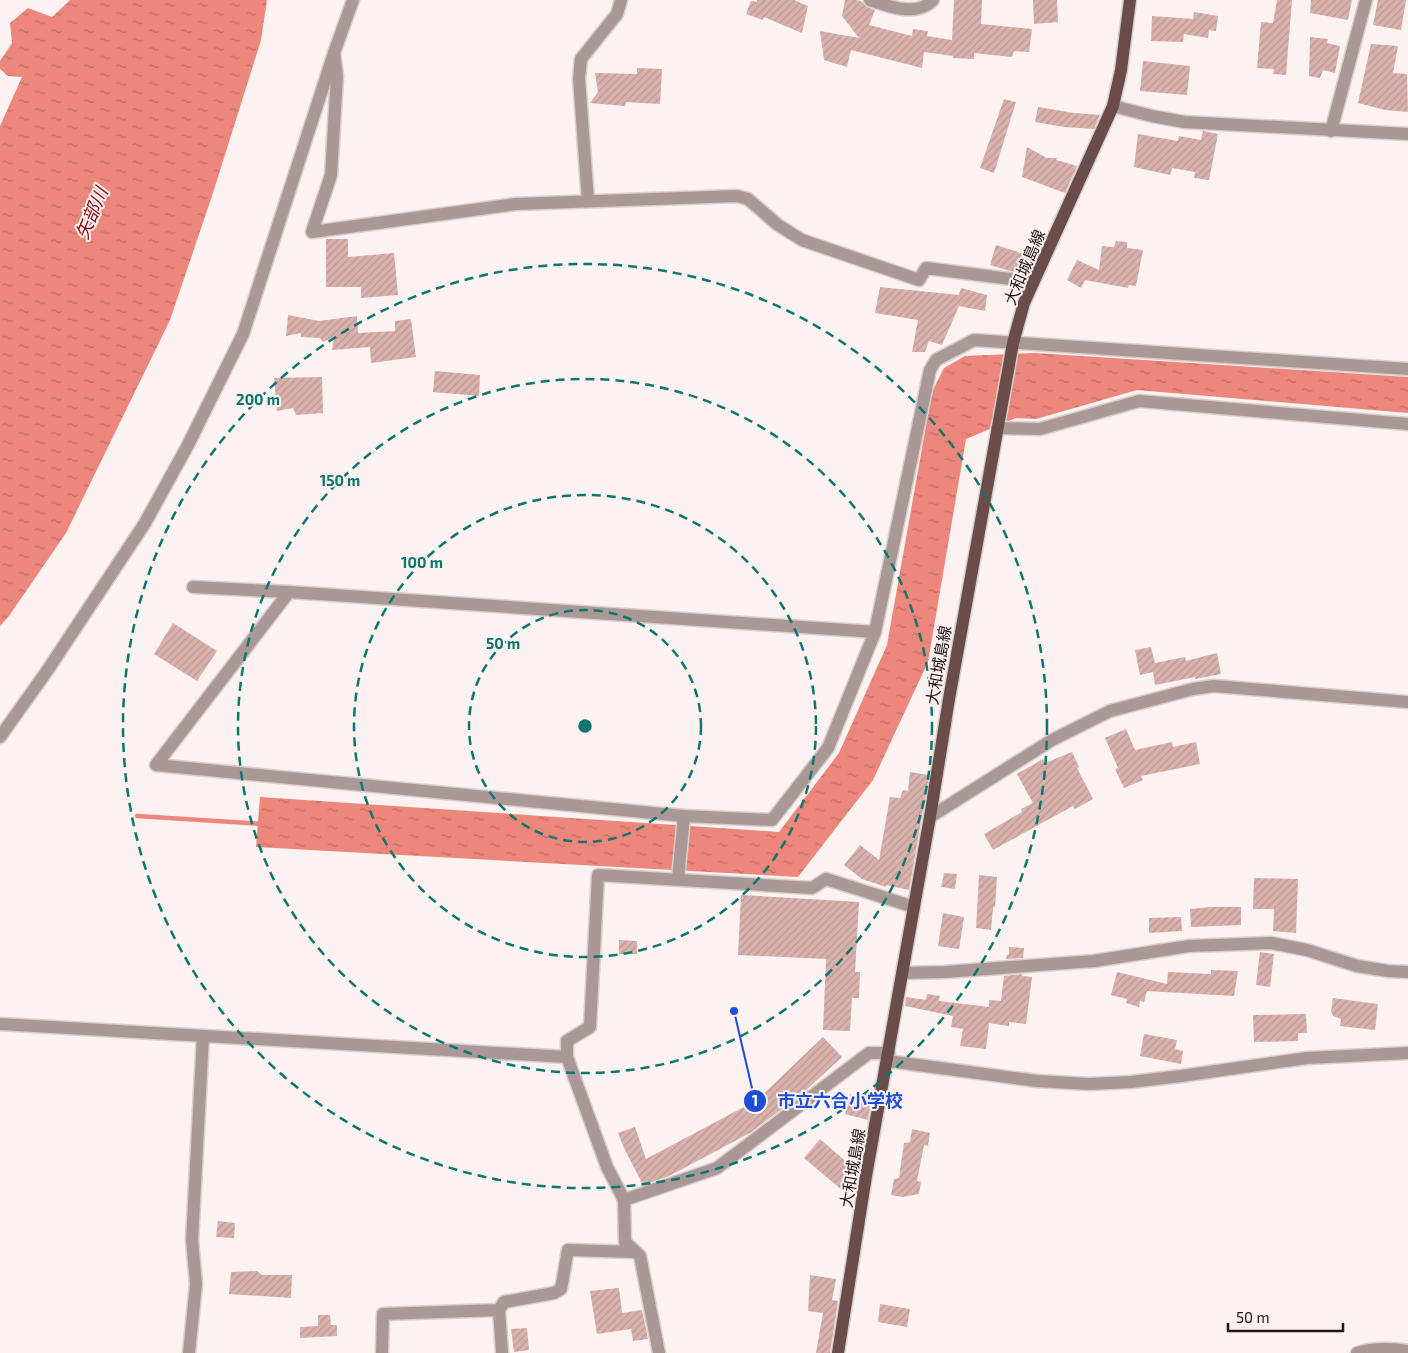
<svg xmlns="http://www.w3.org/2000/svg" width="1408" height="1353" font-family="'Exo 2','Noto Sans JP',sans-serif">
  <defs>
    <pattern id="water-ripples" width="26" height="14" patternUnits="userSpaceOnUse" patternTransform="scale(1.25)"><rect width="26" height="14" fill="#ed877c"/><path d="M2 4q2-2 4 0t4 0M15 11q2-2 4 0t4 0" fill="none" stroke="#c06d64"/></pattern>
    <pattern id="building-hatch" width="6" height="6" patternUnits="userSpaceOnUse" patternTransform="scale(1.25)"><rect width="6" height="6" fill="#dab2ad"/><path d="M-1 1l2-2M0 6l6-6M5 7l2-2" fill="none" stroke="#bb9894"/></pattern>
  </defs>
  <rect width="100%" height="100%" fill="#fbf2f1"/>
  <g fill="url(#water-ripples)">
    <polygon points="70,0 267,0 261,40 212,196 170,320 66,533 9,616 0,626 0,126 22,77 8,76 0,69 0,61 12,43 10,23 28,8 52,17"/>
    <polygon points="1035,353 1408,377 1408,413 1137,390 1036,419 1016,418 966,439 928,662 873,780 798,877 256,847 260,797 779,832 839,753 887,645 932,392 944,368 965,356"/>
  </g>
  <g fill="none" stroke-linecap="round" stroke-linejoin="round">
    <polyline stroke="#ed877c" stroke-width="4.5" points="137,816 263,824"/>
  </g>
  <g fill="url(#building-hatch)">
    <polygon points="757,0 794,0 808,6 802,33 764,17 763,20 746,14 751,1 757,2"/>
    <polygon points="845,0 857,0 862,2 867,7 875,10 869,25 912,36 913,29 928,31 927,36 952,40 954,0 982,0 981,24 1032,29 1029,52 1014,51 1012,57 974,53 974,59 953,58 953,56 924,52 922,68 851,50 847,67 824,60 820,31 859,38 842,16"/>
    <polygon points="1033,0 1057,0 1058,22 1034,24"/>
    <polygon points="1277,0 1292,0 1286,75 1273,74 1274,69 1257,68 1261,22 1273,23"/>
    <polygon points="1311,0 1352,0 1348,20 1310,13"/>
    <polygon points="1378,0 1406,0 1401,30 1373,25"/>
    <polygon points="1194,12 1218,16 1216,31 1209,30 1208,38 1184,34 1183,42 1151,41 1152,16 1193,19"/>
    <polygon points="1310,37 1328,39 1327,43 1340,46 1335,73 1323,70 1320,78 1309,76"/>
    <polygon points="1371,44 1398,46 1393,73 1407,74 1408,112 1385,110 1358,103"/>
    <polygon points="1143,61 1190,66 1187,95 1140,91"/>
    <polygon points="637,68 662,69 660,104 626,102 625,106 590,103 598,92 595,73 637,74"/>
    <polygon points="1004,99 1016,102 994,173 980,168"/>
    <polygon points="1038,107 1074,113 1100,115 1094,129 1064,127 1035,122"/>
    <polygon points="1203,131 1218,134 1209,180 1194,178 1195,172 1172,168 1170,175 1134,167 1138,134 1178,141 1179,136 1201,140"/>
    <polygon points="1027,147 1047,158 1057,158 1056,160 1077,166 1065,193 1022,177"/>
    <polygon points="326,239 348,239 348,257 394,253 398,295 361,298 361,287 326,287"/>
    <polygon points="1116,241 1127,242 1127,248 1143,250 1136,286 1129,285 1128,288 1085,280 1081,288 1067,280 1077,260 1099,270 1102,246 1114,247"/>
    <polygon points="996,245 1030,256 1024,273 1010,271 990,265"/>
    <polygon points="880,287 959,295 961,288 987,295 985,311 959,306 942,345 929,341 925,352 912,352 918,320 875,313"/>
    <polygon points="288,315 319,321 357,316 358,333 395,331 395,321 411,319 416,357 371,363 370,347 332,350 334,337 323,342 320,338 301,337 301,333 286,336"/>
    <polygon points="435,371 480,375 479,396 433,392"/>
    <polygon points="322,377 323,413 296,415 293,408 277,411 274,378"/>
    <polygon points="173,623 217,651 197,681 154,654"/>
    <polygon points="1151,647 1155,663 1185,657 1186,661 1217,653 1221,674 1195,679 1195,677 1155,685 1153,672 1140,675 1135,650"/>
    <polygon points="1126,729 1135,750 1172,742 1173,747 1196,742 1200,764 1141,776 1143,780 1124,788 1115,769 1118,768 1105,738"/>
    <polygon points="1072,752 1079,767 1077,768 1093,799 1075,809 1073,806 993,850 984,834 1022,812 1021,809 1033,803 1017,774 1043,759 1045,763"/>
    <polygon points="910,772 929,775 909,890 886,885 886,887 862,879 844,865 860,845 879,860 890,797 900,798 903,790 908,791"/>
    <polygon points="944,873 957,874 955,889 941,887"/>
    <polygon points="979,875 997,877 995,907 993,907 991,930 976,928"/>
    <polygon points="1254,878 1298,879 1296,933 1273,931 1274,909 1253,909"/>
    <polygon points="741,895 859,902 855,972 860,972 859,998 852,998 850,1031 823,1030 826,959 738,955"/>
    <polygon points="1211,907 1241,907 1241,925 1191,927 1190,909"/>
    <polygon points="943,913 964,917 959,949 938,946"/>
    <polygon points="1181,917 1182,931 1149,933 1149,918"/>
    <polygon points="619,940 637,941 637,954 619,954"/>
    <polygon points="1009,947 1024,948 1023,958 1006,959 1007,955 1009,954"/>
    <polygon points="1260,952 1274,954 1270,987 1256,985"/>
    <polygon points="1211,970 1238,971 1234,996 1147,991 1144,1002 1140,1001 1139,1007 1126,1003 1127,999 1111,995 1117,972 1167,984 1168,972 1211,974"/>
    <polygon points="1022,974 1022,976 1032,977 1026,1024 1009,1022 1009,1026 989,1023 986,1049 960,1046 963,1029 951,1027 953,1016 905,1006 906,997 926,1000 927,994 940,996 939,1001 989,1007 989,1000 1001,1001 1004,976"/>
    <polygon points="1333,998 1378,1004 1375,1030 1340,1026 1341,1019 1333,1016 1331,1011"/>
    <polygon points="1306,1014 1307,1033 1298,1033 1298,1041 1254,1042 1253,1015"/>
    <polygon points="1144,1034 1177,1040 1175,1049 1183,1051 1181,1064 1140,1056"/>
    <polygon points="823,1037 842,1057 805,1091 750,1133 669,1176 643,1185 624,1148 618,1133 635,1127 646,1159 757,1100"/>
    <polygon points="850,1094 871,1100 868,1120 845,1114"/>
    <polygon points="912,1129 930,1133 928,1146 924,1145 917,1181 921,1182 919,1194 902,1197 891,1195 894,1179 899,1178 904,1143 910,1142"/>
    <polygon points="820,1139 858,1172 843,1191 804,1158"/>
    <polygon points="218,1221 235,1223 234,1238 216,1237"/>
    <polygon points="257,1271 262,1275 292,1275 291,1298 229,1294 231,1272"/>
    <polygon points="810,1275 836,1279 832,1300 838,1301 830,1353 816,1353 823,1313 808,1311"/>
    <polygon points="619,1288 622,1313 642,1310 648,1339 633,1341 631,1329 597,1334 590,1291"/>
    <polygon points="880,1304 910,1309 907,1327 878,1322"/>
    <polygon points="318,1315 330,1315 331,1325 337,1325 337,1336 300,1338 300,1327 318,1326"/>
    <polygon points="527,1328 529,1350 514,1352 511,1329"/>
  </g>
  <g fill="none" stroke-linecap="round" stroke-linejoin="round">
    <defs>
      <g id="minor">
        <path d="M870,0C890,7 917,17 933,0"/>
        <polyline points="334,53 337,76 331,175 312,232 516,204 737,196 748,199 778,225 802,240 919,280 926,268 1033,282"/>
        <polyline points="1113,106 1152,116 1184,122 1408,134"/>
        <polyline points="1331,131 1366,0"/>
        <polyline points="588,201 579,78 581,59 617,14 621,0"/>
        <polyline points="997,428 1040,429 1139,401 1408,424"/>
        <polyline points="193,587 289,592 875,632"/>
        <polyline points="289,592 156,765 684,816 772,820 828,748 875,632 930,370 936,360 974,340 1408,369"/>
        <polyline points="0,737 47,671 145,523 188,445 243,334 334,53 353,0"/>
        <polyline points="930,817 1052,740 1110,711 1193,689 1214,686 1408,702"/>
        <polyline points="678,879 684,816"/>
        <polyline points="902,973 945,972 1094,961 1189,946 1271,943 1307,950 1357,966 1388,971 1408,972"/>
        <polyline points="0,1024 567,1057"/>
        <polyline points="888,1061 1037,1081 1089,1084 1131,1082 1181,1076 1307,1058 1408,1053"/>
        <polyline points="624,1200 717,1168 869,1053 889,1053"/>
        <polyline points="499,1310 502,1353"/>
        <polyline points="189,1353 196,1284 192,1240 203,1036"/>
        <polyline points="382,1353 383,1314 499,1310 504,1302 554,1293 561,1289 568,1250 635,1252"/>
        <polyline points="659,1353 640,1256 625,1242 624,1200 607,1167 567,1057 567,1041 590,1027 598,875 812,888 826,879 914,907"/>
        <path d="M1357,1353C1372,1348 1393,1348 1408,1351"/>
      </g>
      <polyline id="major" points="838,1353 866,1176 930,817 949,699 1013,343 1024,303 1113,106 1121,70 1130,0"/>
    </defs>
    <use href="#minor" stroke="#d8cecd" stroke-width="15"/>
    <use href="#major" stroke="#d8cecd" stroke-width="15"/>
    <use href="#minor" stroke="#aa9896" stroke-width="12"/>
    <use href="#major" stroke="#6a4d4a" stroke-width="12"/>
  </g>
  <g fill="none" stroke="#0f766e" stroke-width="2.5" stroke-dasharray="9 6">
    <circle cx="585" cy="726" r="116"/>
    <circle cx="585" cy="726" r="231"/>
    <circle cx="585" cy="726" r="347"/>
    <circle cx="585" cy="726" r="462"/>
  </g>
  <g text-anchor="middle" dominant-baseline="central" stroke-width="4" stroke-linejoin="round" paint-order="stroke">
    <g font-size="16" fill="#211412" stroke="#fbf2f1">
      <text transform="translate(1024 267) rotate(-67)">大和城島線</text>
      <text transform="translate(938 665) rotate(-80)">大和城島線</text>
      <text transform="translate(852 1168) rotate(-80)">大和城島線</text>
    </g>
    <g font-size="18" font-style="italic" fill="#87050d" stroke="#fbf2f1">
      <text transform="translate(91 213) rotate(-67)">矢部川</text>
    </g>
  </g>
  <circle cx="585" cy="726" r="8" fill="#0f766e" stroke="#fbf2f1" stroke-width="2.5"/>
  <g font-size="15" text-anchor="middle" font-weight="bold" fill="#0f766e" stroke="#fbf2f1" stroke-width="4" stroke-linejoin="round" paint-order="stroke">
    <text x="258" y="405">200 m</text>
    <text x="340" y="486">150 m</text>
    <text x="422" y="568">100 m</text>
    <text x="503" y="649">50 m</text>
  </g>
  <path fill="none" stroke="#1d4ed8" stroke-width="2" d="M734 1011L755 1101"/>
  <g fill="#1d4ed8" stroke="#fbf2f1" stroke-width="2">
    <circle cx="734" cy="1011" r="5"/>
    <circle cx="755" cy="1101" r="12"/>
  </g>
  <g font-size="15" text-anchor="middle" font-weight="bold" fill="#fff">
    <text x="755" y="1106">1</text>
  </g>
  <g font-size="18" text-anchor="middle" font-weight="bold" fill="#1d4ed8" stroke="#fbf2f1" stroke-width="4" stroke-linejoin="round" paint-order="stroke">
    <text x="840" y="1107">市立六合小学校</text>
  </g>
  <path d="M1228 1323v8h115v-8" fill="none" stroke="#211412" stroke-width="2.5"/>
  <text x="1236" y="1323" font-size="15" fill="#211412" stroke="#fbf2f1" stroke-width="4" paint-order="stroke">50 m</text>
</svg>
